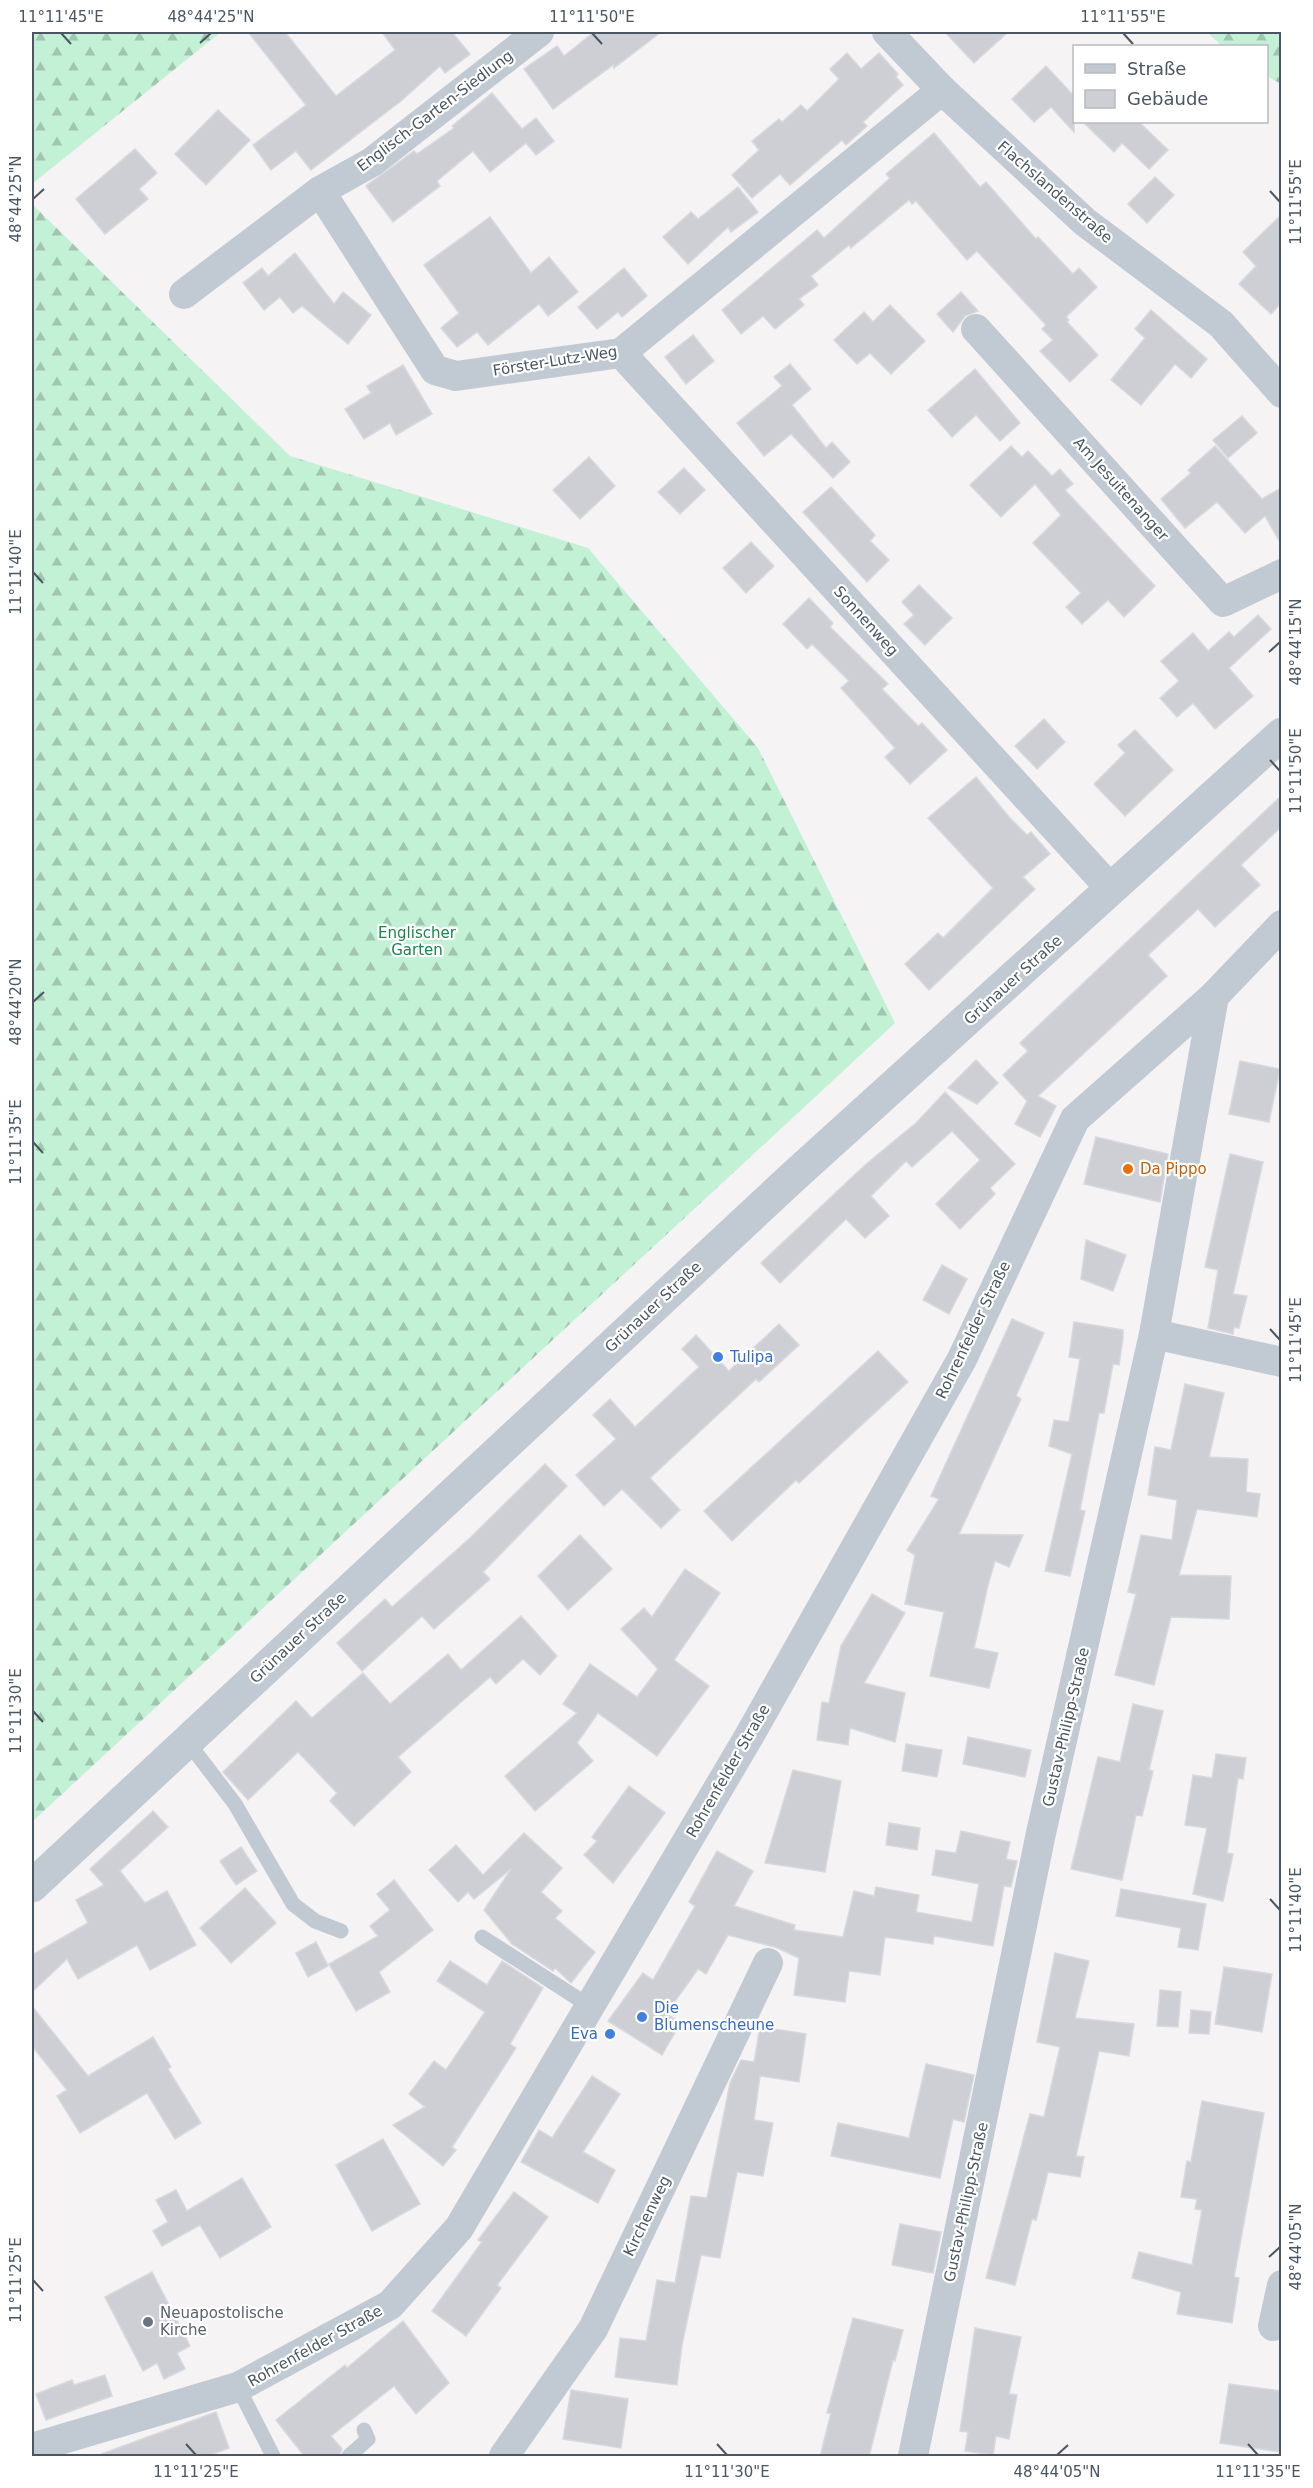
<svg xmlns="http://www.w3.org/2000/svg" width="1313" height="2488" font-family="'DejaVu Sans',sans-serif">
  <defs>
    <pattern id="forest-firs" width="22" height="20" patternUnits="userSpaceOnUse" patternTransform="scale(1.5)"><rect width="22" height="20" fill="#c3f1d5"/><path d="M5 1l3.5 6h-7zM16 11l3.5 6h-7z" fill="#a0c6b0"/></pattern>
  </defs>
  <rect width="100%" height="100%" fill="#f5f3f3"/>
  <g fill="url(#forest-firs)">
    <polygon points="32,32 221,32 32,184"/>
    <polygon points="1207,32 1281,32 1281,84 1267,76 1266,46 1222,46"/>
    <polygon points="32,204 290,456 588,548 758,748 895,1023 32,1822"/>
  </g>
  <g fill="#cdcfd5" stroke="#d7d9de" stroke-width="1.5">
    <polygon points="248,32 285,32 336,96 395,50 382,32 452,32 470,54 445,73 440,66 401,101 311,170 296,151 271,170 253,145 306,105"/>
    <polygon points="594,32 661,32 614,68 613,65 553,109 524,69 557,46 564,56"/>
    <polygon points="945,32 1008,32 974,63"/>
    <polygon points="847,53 861,69 879,53 898,74 896,77 903,85 863,122 867,126 846,145 842,140 790,185 780,174 752,198 732,175 759,150 752,141 779,119 782,122 801,105 807,111 839,79 830,69"/>
    <polygon points="1046,66 1074,96 1074,132 1051,107 1034,122 1012,99"/>
    <polygon points="492,93 522,129 536,118 554,141 536,155 526,143 490,172 473,151 437,181 440,186 393,222 366,186 414,151 417,154 454,128 452,126"/>
    <polygon points="218,110 250,140 206,185 175,154"/>
    <polygon points="1083,122 1143,122 1141,124 1168,150 1149,169 1122,143 1114,152"/>
    <polygon points="934,133 980,187 986,182 1036,239 1038,237 1073,274 1079,268 1097,287 1066,317 1069,320 1067,322 1098,355 1070,382 1040,351 1053,340 1042,329 1046,325 977,251 967,260 916,201 912,204 909,200 851,248 849,245 811,276 818,285 799,299 804,305 775,329 763,316 741,334 722,310 817,230 824,238 890,178 886,174"/>
    <polygon points="135,149 157,173 139,189 148,199 105,234 76,199"/>
    <polygon points="1155,177 1174,195 1147,223 1128,204"/>
    <polygon points="738,187 758,212 731,232 728,227 688,264 663,237 691,212 698,219"/>
    <polygon points="1281,215 1281,303 1271,314 1239,284 1256,266 1243,252"/>
    <polygon points="490,217 531,273 549,257 578,292 548,316 539,304 488,345 477,332 457,347 441,328 459,313 424,265"/>
    <polygon points="295,253 334,304 343,292 371,315 348,344 302,306 293,313 280,297 264,310 243,283 262,268 268,276"/>
    <polygon points="624,268 647,296 622,317 618,312 597,329 578,307"/>
    <polygon points="961,292 978,311 965,316 953,332 937,314"/>
    <polygon points="890,305 925,341 891,374 870,353 857,364 834,340 864,312 873,322"/>
    <polygon points="1151,310 1207,359 1191,378 1175,364 1141,405 1111,380 1145,338 1135,329"/>
    <polygon points="693,335 714,361 686,384 665,357"/>
    <polygon points="790,364 811,389 792,405 826,448 832,442 850,462 833,478 791,434 764,456 737,423 782,386 774,377"/>
    <polygon points="403,365 432,414 396,435 390,423 364,439 345,409 371,393 367,386"/>
    <polygon points="975,369 1020,423 1000,441 976,415 952,437 928,410"/>
    <polygon points="1242,416 1257,433 1228,458 1213,440"/>
    <polygon points="1011,446 1022,457 1028,451 1052,476 1060,469 1073,484 1065,490 1155,586 1124,617 1108,600 1082,624 1066,607 1081,593 1033,543 1061,515 1035,484 1001,517 970,485"/>
    <polygon points="1215,446 1262,499 1281,488 1281,544 1265,516 1245,533 1217,502 1185,528 1161,499 1191,473 1188,470"/>
    <polygon points="589,457 615,486 580,519 553,490"/>
    <polygon points="684,468 705,490 680,514 658,492"/>
    <polygon points="831,487 875,535 870,541 889,560 867,582 803,512"/>
    <polygon points="751,542 774,566 746,593 723,568"/>
    <polygon points="919,585 952,618 925,645 904,624 914,615 902,602"/>
    <polygon points="809,598 833,623 830,627 888,684 882,689 918,726 922,723 947,750 910,784 885,757 895,748 841,688 849,681 812,644 807,649 783,624"/>
    <polygon points="1258,615 1271,629 1229,668 1253,696 1215,729 1193,703 1177,717 1160,698 1179,681 1161,661 1193,633 1208,651 1229,632 1234,637"/>
    <polygon points="1044,719 1065,742 1037,769 1015,746"/>
    <polygon points="1135,730 1173,770 1125,816 1094,784 1125,753 1118,745"/>
    <polygon points="976,777 1010,818 1027,835 1031,832 1050,854 1023,877 1035,889 929,990 905,964 938,933 943,938 993,888 928,818"/>
    <polygon points="1281,796 1281,827 1241,865 1260,885 1215,927 1198,909 1148,955 1167,976 1038,1096 1056,1106 1040,1137 1015,1124 1027,1101 1003,1075 1028,1051 1020,1043"/>
    <polygon points="976,1060 998,1083 977,1104 948,1088"/>
    <polygon points="1240,1061 1280,1069 1269,1122 1229,1114"/>
    <polygon points="945,1092 1015,1164 990,1188 995,1194 960,1229 936,1204 980,1160 952,1131 912,1167 906,1161 871,1196 889,1216 865,1238 846,1219 780,1283 761,1263 864,1166 917,1122"/>
    <polygon points="1096,1137 1168,1154 1160,1202 1084,1184"/>
    <polygon points="1230,1154 1263,1162 1233,1294 1247,1296 1239,1328 1234,1327 1233,1334 1208,1328 1218,1270 1205,1267"/>
    <polygon points="1086,1240 1126,1255 1113,1291 1081,1279"/>
    <polygon points="942,1265 967,1279 949,1314 923,1300"/>
    <polygon points="1012,1319 1044,1333 1016,1396 1021,1399 959,1534 1023,1535 1009,1567 995,1561 988,1585 974,1648 998,1653 989,1688 930,1676 944,1612 905,1604 915,1555 907,1550 939,1499 931,1496"/>
    <polygon points="1074,1322 1123,1330 1123,1338 1119,1365 1113,1364 1104,1413 1099,1413 1080,1510 1085,1511 1070,1576 1045,1571 1072,1454 1049,1446 1054,1420 1069,1422 1080,1359 1069,1357"/>
    <polygon points="779,1324 799,1345 759,1382 756,1379 650,1478 680,1510 661,1528 622,1489 604,1506 576,1475 616,1439 593,1415 610,1399 635,1427 699,1367 682,1349 696,1335 729,1371"/>
    <polygon points="878,1351 908,1382 799,1483 796,1480 732,1541 704,1511"/>
    <polygon points="1185,1384 1224,1393 1209,1457 1248,1459 1246,1492 1260,1494 1257,1517 1197,1509 1179,1575 1231,1576 1229,1619 1171,1617 1154,1685 1115,1675 1136,1594 1128,1592 1141,1535 1172,1540 1177,1500 1148,1495 1155,1447 1171,1450"/>
    <polygon points="545,1464 567,1486 483,1572 490,1579 434,1629 422,1616 362,1671 337,1643 385,1599 392,1607 470,1538"/>
    <polygon points="580,1535 612,1569 568,1610 538,1576"/>
    <polygon points="685,1569 720,1593 674,1660 709,1686 657,1756 598,1713 577,1743 593,1761 535,1811 505,1776 577,1713 563,1704 590,1664 637,1697 658,1669 621,1629 644,1608 652,1617"/>
    <polygon points="872,1594 905,1613 864,1683 905,1693 895,1742 850,1728 848,1745 817,1740 822,1702 829,1703 841,1646"/>
    <polygon points="521,1616 557,1656 540,1675 523,1659 496,1684 490,1677 398,1757 411,1772 354,1826 330,1801 337,1793 298,1752 248,1800 223,1772 296,1701 312,1718 363,1673 390,1704 448,1654 461,1670"/>
    <polygon points="1133,1704 1163,1711 1149,1770 1153,1771 1142,1816 1136,1815 1122,1880 1071,1869 1098,1757 1120,1762"/>
    <polygon points="968,1737 1031,1750 1025,1777 963,1764"/>
    <polygon points="906,1744 942,1750 937,1777 902,1771"/>
    <polygon points="1216,1754 1246,1758 1243,1779 1238,1778 1227,1853 1233,1854 1223,1901 1193,1894 1207,1828 1185,1825 1193,1775 1212,1778"/>
    <polygon points="793,1770 841,1781 825,1872 765,1863"/>
    <polygon points="629,1786 665,1813 613,1883 584,1855 597,1841 592,1837"/>
    <polygon points="153,1811 168,1827 120,1871 145,1903 167,1891 196,1945 150,1970 137,1945 78,1979 67,1959 32,1992 32,1955 88,1923 76,1900 104,1885 90,1869"/>
    <polygon points="889,1823 920,1828 917,1850 886,1845"/>
    <polygon points="961,1831 1010,1842 1006,1859 1017,1861 1011,1887 1004,1886 993,1946 934,1936 933,1944 885,1937 880,1975 849,1971 845,2002 794,1995 799,1958 775,1947 728,1935 706,1974 698,1969 666,2014 681,2022 662,2055 608,2021 643,1973 653,1980 695,1906 689,1902 717,1851 753,1871 734,1906 795,1925 794,1930 843,1937 854,1891 874,1896 876,1887 919,1895 916,1912 972,1922 979,1884 932,1875 936,1850 956,1853"/>
    <polygon points="524,1833 562,1868 541,1892 562,1911 555,1918 595,1952 571,1983 555,1968 553,1971 512,1944 484,1910 511,1869 474,1899 468,1892 458,1902 429,1870 456,1845 483,1875"/>
    <polygon points="241,1847 257,1871 236,1885 220,1861"/>
    <polygon points="394,1880 433,1930 379,1972 390,1992 356,2011 329,1964 378,1936 370,1926 390,1910 377,1894"/>
    <polygon points="245,1888 276,1923 231,1963 200,1928"/>
    <polygon points="1121,1889 1206,1904 1198,1950 1178,1947 1181,1928 1116,1916"/>
    <polygon points="316,1942 328,1966 308,1977 296,1953"/>
    <polygon points="1055,1953 1089,1961 1075,2018 1134,2024 1129,2056 1099,2051 1076,2156 1084,2157 1080,2177 1048,2172 1036,2220 1032,2219 1015,2285 986,2278 1030,2114 1044,2117 1060,2047 1037,2042"/>
    <polygon points="450,1961 487,1985 502,1961 543,1988 510,2044 516,2048 452,2147 456,2150 443,2166 393,2125 425,2107 409,2094 434,2061 446,2070 485,2012 437,1981"/>
    <polygon points="1224,1967 1272,1974 1262,2032 1215,2024"/>
    <polygon points="1160,1990 1181,1992 1178,2027 1157,2026"/>
    <polygon points="32,2006 88,2076 153,2037 171,2067 168,2069 201,2123 175,2139 147,2093 80,2133 57,2096 67,2090 32,2046"/>
    <polygon points="1191,2010 1211,2012 1209,2034 1189,2033"/>
    <polygon points="760,2027 806,2034 799,2082 760,2076 754,2120 773,2123 763,2176 737,2172 720,2258 701,2255 682,2345 677,2385 615,2377 620,2338 646,2341 657,2280 675,2283 691,2196 707,2198 730,2083 741,2060 754,2062"/>
    <polygon points="926,2064 974,2075 964,2122 953,2119 940,2178 831,2156 838,2123 909,2138"/>
    <polygon points="592,2076 620,2094 583,2152 615,2170 598,2203 521,2162 539,2130 552,2138"/>
    <polygon points="1202,2101 1264,2113 1234,2277 1239,2278 1232,2323 1177,2314 1181,2292 1132,2278 1139,2252 1192,2265 1202,2210 1195,2209 1197,2199 1181,2197 1187,2161 1191,2162"/>
    <polygon points="383,2139 420,2204 372,2231 336,2165"/>
    <polygon points="242,2178 271,2227 220,2258 200,2225 162,2246 153,2231 168,2222 156,2200 176,2190 187,2211"/>
    <polygon points="514,2192 548,2217 497,2285 501,2288 466,2336 432,2311 482,2242 478,2240"/>
    <polygon points="900,2224 941,2232 933,2273 892,2265"/>
    <polygon points="152,2272 190,2346 177,2353 185,2369 164,2379 157,2363 143,2371 105,2297"/>
    <polygon points="853,2318 903,2330 895,2361 893,2360 869,2457 820,2457 831,2413 827,2413"/>
    <polygon points="403,2321 449,2383 416,2414 394,2386 331,2436 342,2449 339,2457 305,2457 276,2420 345,2365 347,2368"/>
    <polygon points="975,2328 1021,2337 1009,2394 1017,2395 1009,2439 996,2436 993,2455 965,2451 968,2432 960,2431"/>
    <polygon points="105,2375 112,2396 46,2420 36,2394 72,2380 74,2385"/>
    <polygon points="1229,2384 1281,2391 1281,2452 1220,2443"/>
    <polygon points="571,2390 628,2399 621,2448 563,2439"/>
    <polygon points="216,2412 229,2448 205,2457 101,2457 101,2454"/>
  </g>
  <g fill="none" stroke-linecap="round" stroke-linejoin="round">
    <g stroke="#c1cad2" stroke-width="15">
      <polyline points="187,1741 235,1804 293,1904 315,1921 341,1931"/>
      <polyline points="482,1937 591,2007"/>
      <polyline points="238,2387 273,2456"/>
      <polyline points="349,2456 368,2439 364,2430"/>
    </g>
    <g stroke="#c1cad2" stroke-width="30">
      <polyline points="887,32 942,90 1085,222 1221,324 1282,393"/>
      <polyline points="320,191 435,370 456,376 621,353 942,90"/>
      <polyline points="184,294 320,191 372,162 539,32"/>
      <polyline points="976,329 1223,602 1282,574"/>
      <polyline points="621,353 1111,889"/>
      <polyline points="1154,1334 1282,1362"/>
      <polyline points="1273,2326 1282,2285"/>
      <polyline points="32,2448 238,2387 390,2305 459,2228 748,1738 962,1359 1075,1119 1214,996 1282,925"/>
      <polyline points="504,2456 593,2329 768,1963"/>
      <polyline points="913,2456 1041,1833 1154,1334 1214,996"/>
    </g>
    <polyline stroke="#c1cad2" stroke-width="33" points="32,1886 794,1176 1282,734"/>
  </g>
  <path fill="none" stroke="#4a5661" stroke-width="2" d="M61,33L71,44M592,33L602,44M1123,33L1133,44M200,43L211,33M1270,191L1280,202M33,199L44,189M33,572L43,583M1269,652L1280,642M1270,760L1280,771M33,1002L44,992M33,1142L43,1153M1270,1329L1280,1340M33,1711L43,1722M1270,1899L1280,1910M1269,2257L1280,2247M33,2280L43,2291M186,2444L196,2455M717,2444L727,2455M1248,2444L1258,2455M1057,2455L1068,2445"/>
  <circle fill="#e8710a" stroke="#fff" stroke-width="2" cx="1128" cy="1169" r="6"/>
  <g fill="#3f7fe0" stroke="#fff" stroke-width="2">
    <circle cx="718" cy="1357" r="6"/>
    <circle cx="642" cy="2017" r="6"/>
    <circle cx="610" cy="2034" r="6"/>
  </g>
  <circle fill="#6b7280" stroke="#fff" stroke-width="2" cx="148" cy="2322" r="6"/>
  <g text-anchor="middle" dominant-baseline="central" stroke-width="4.5" stroke-linejoin="round" paint-order="stroke">
    <g font-size="15" fill="#4a5661" stroke="#fff">
      <text transform="translate(435 111) rotate(-37)">Englisch-Garten-Siedlung</text>
      <text transform="translate(1055 192) rotate(41)">Flachslandenstraße</text>
      <text transform="translate(555 361) rotate(-9)">Förster-Lutz-Weg</text>
      <text transform="translate(1121 489) rotate(48)">Am Jesuitenanger</text>
      <text transform="translate(866 621) rotate(48)">Sonnenweg</text>
      <text transform="translate(1013 980) rotate(-42)">Grünauer Straße</text>
      <text transform="translate(653 1307) rotate(-43)">Grünauer Straße</text>
      <text transform="translate(973 1330) rotate(-64)">Rohrenfelder Straße</text>
      <text transform="translate(298 1638) rotate(-43)">Grünauer Straße</text>
      <text transform="translate(1066 1727) rotate(-77)">Gustav-Philipp-Straße</text>
      <text transform="translate(728 1771) rotate(-60)">Rohrenfelder Straße</text>
      <text transform="translate(966 2202) rotate(-78)">Gustav-Philipp-Straße</text>
      <text transform="translate(647 2216) rotate(-64)">Kirchenweg</text>
      <text transform="translate(315 2346) rotate(-29)">Rohrenfelder Straße</text>
    </g>
    <g font-size="15" fill="#17864f" stroke="#fff">
      <text x="417" y="933">Englischer<tspan x="417" dy="17">Garten</tspan></text>
    </g>
    <g font-size="15" fill="#c56008" stroke="#fff" text-anchor="start">
      <text x="1140" y="1169">Da Pippo</text>
    </g>
    <g font-size="15" fill="#366cbe" stroke="#fff" text-anchor="start">
      <text x="730" y="1357">Tulipa</text>
      <text x="654" y="2008">Die<tspan x="654" dy="17">Blumenscheune</tspan></text>
      <text x="598" y="2034" text-anchor="end">Eva</text>
    </g>
    <g font-size="15" fill="#5b616d" stroke="#fff" text-anchor="start">
      <text x="160" y="2313">Neuapostolische<tspan x="160" dy="17">Kirche</tspan></text>
    </g>
  </g>
  <rect width="1313" height="2488" fill="none" stroke="#ffffff" stroke-width="66"/>
  <rect x="1073" y="45" width="195" height="78" fill="#ffffff" stroke="#b7bbc0" stroke-width="1.5"/>
  <rect x="1085" y="64" width="30" height="9" fill="#c1cad2" stroke="#b7bbc0" stroke-width="1.5"/>
  <text x="1127" y="75" font-size="18" fill="#4a5661">Straße</text>
  <rect x="1085" y="90" width="30" height="18" fill="#cdcfd5" stroke="#b7bbc0" stroke-width="1.5"/>
  <text x="1127" y="105" font-size="18" fill="#4a5661">Gebäude</text>
  <rect x="33" y="33" width="1247" height="2422" fill="none" stroke="#4a5661" stroke-width="2"/>
  <g font-size="15" text-anchor="middle" fill="#4a5661">
    <text x="61" y="22">11°11'45"E</text>
    <text x="211" y="22">48°44'25"N</text>
    <text x="592" y="22">11°11'50"E</text>
    <text x="1123" y="22">11°11'55"E</text>
    <text transform="translate(16 199) rotate(-90)" y="5">48°44'25"N</text>
    <text transform="translate(1296 202) rotate(-90)" y="5">11°11'55"E</text>
    <text transform="translate(16 572) rotate(-90)" y="5">11°11'40"E</text>
    <text transform="translate(1296 642) rotate(-90)" y="5">48°44'15"N</text>
    <text transform="translate(1296 771) rotate(-90)" y="5">11°11'50"E</text>
    <text transform="translate(16 1002) rotate(-90)" y="5">48°44'20"N</text>
    <text transform="translate(16 1142) rotate(-90)" y="5">11°11'35"E</text>
    <text transform="translate(1296 1340) rotate(-90)" y="5">11°11'45"E</text>
    <text transform="translate(16 1711) rotate(-90)" y="5">11°11'30"E</text>
    <text transform="translate(1296 1910) rotate(-90)" y="5">11°11'40"E</text>
    <text transform="translate(1296 2247) rotate(-90)" y="5">48°44'05"N</text>
    <text transform="translate(16 2280) rotate(-90)" y="5">11°11'25"E</text>
    <text x="196" y="2477">11°11'25"E</text>
    <text x="727" y="2477">11°11'30"E</text>
    <text x="1057" y="2477">48°44'05"N</text>
    <text x="1258" y="2477">11°11'35"E</text>
  </g>
</svg>
